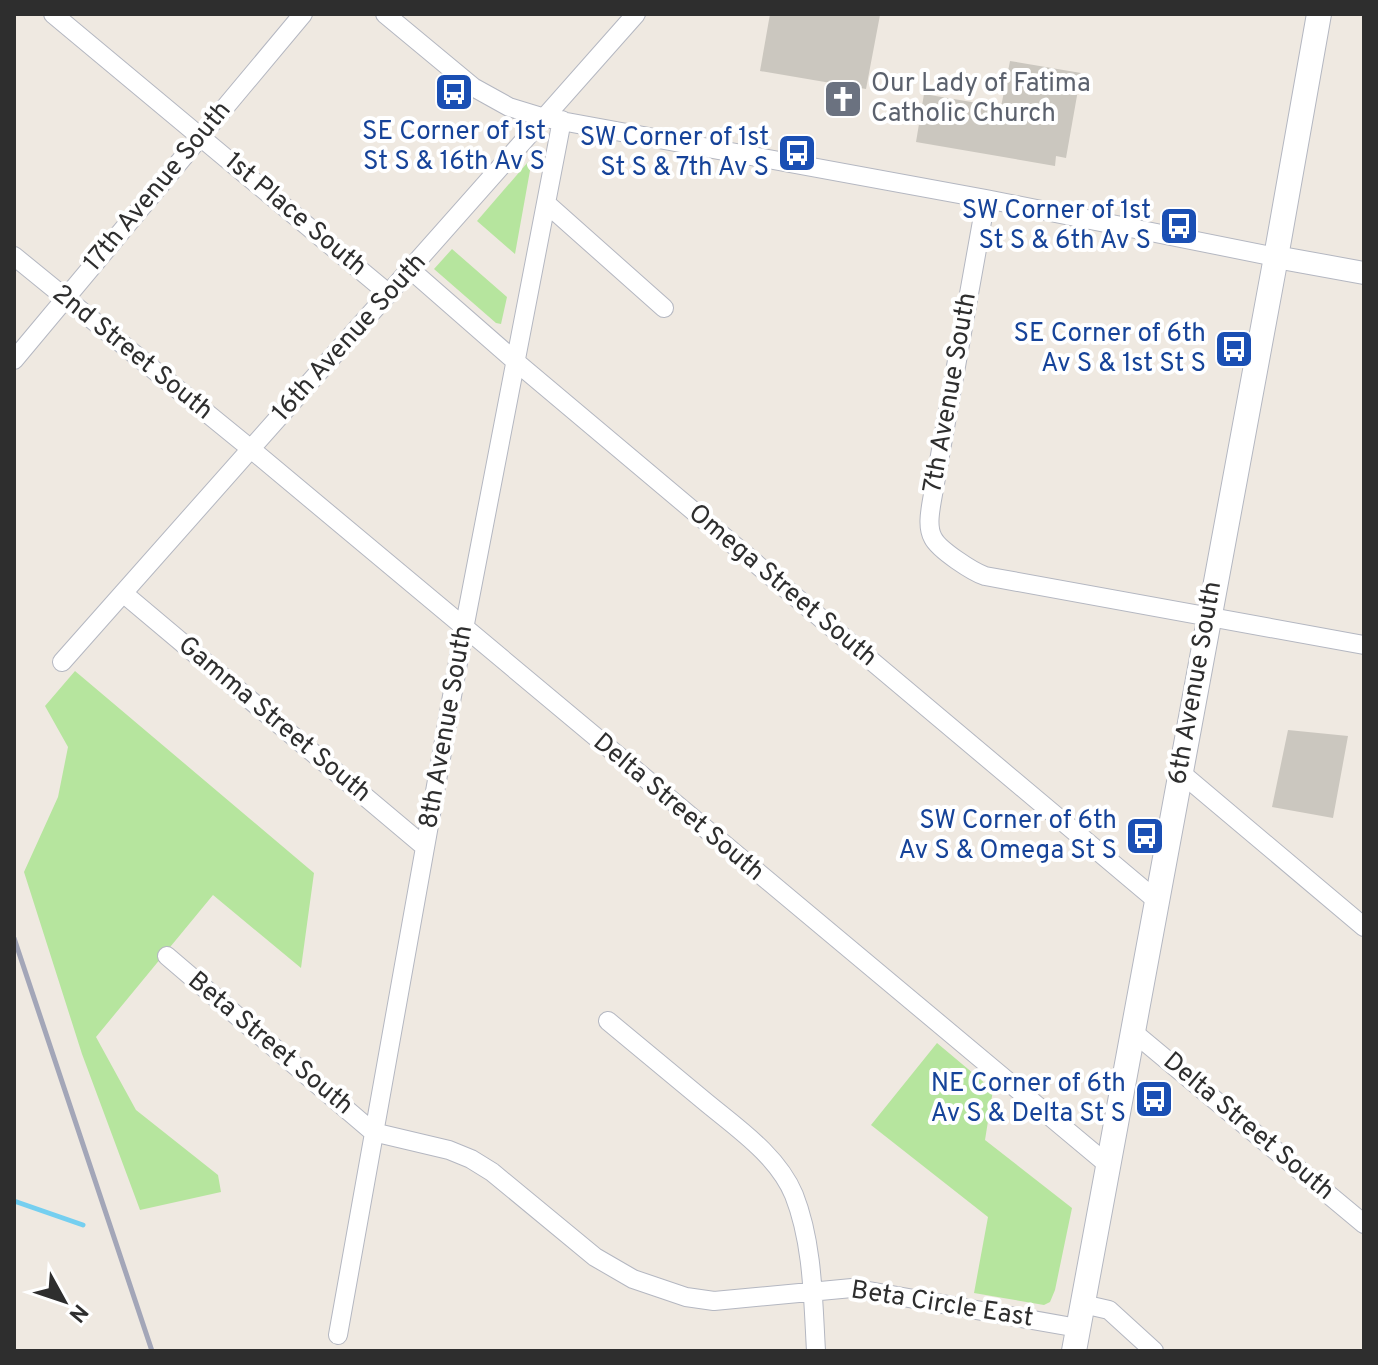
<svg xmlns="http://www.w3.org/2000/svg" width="1378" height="1365" viewBox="0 0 1378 1365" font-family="Overpass,sans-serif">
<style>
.green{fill:#b6e59e}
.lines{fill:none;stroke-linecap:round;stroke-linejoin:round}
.stream{stroke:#75cff0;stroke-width:5}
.building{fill:#cbc7bf}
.minor-casing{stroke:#b4b7c1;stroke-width:20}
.tertiary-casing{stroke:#b4b7c1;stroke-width:24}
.secondary-casing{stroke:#b4b7c1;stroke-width:26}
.minor{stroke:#fff;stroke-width:18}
.tertiary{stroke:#fff;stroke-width:22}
.secondary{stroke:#fff;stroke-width:24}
.rail{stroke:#a3a6b8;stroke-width:5}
.labels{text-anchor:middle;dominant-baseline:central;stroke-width:8;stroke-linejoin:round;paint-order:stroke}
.worship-label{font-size:26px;fill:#5b616d;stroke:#fff;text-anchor:start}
.transit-label{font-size:26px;fill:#164399;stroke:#fff;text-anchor:end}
.street-label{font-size:26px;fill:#2e2e2e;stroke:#fff}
</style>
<rect width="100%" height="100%" fill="#efe9e1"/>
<path class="green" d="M 528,162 L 531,165 L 515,254 L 477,221 Z
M 452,249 L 507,297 L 501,324 L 496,323 L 434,269 Z
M 75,671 L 314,873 L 301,968 L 213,895 L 96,1037 L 136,1110 L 218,1175 L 221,1192 L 140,1210 L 82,1054 L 24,872 L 58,797 L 68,747 L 45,706 Z
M 937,1043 L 993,1090 L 985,1140 L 1072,1208 L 1055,1290 L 1050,1302 L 1044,1305 L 974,1293 L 988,1217 L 871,1125 Z"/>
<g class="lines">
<path class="stream" d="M 14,1201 L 83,1225"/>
</g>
<path class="building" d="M 770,14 L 880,15 L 866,89 L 760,71 Z
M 1010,61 L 1081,73 L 1066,158 L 1056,156 L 1055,166 L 916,142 L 924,94 L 1001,107 Z
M 1288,730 L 1348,736 L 1333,818 L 1272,807 Z"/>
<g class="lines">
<g class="minor-casing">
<path id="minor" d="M 53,14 L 389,294
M 385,14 L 473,87 L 509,107 L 545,118 L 986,199 L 1276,257
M 986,199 L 932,500 C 930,512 927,527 933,538 C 939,550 973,572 985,576 L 1364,645
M 547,204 L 664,308
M 14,256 L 251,449 L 1107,1164
M 411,270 L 515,361 L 1156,900
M 14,360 L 303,14
M 123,593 L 425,847
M 62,662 L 636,14
M 1180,772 L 1364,927
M 167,956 L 373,1132 L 449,1150 L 471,1159 L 492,1172 L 595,1257 L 633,1279 L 686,1297 L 714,1301 L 852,1288 L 1078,1328
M 608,1021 C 639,1047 671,1073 702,1099 C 734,1126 777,1154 794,1195 C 813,1243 813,1300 816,1351
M 1132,1031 L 1364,1224
M 1083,1304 L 1109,1310 L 1154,1351
M 338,1335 L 464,629 L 562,120"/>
</g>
<g class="tertiary-casing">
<path id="tertiary" d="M 1276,257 L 1364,273"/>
</g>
<g class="secondary-casing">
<path id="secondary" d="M 1074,1351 L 1276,257 L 1319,14"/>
</g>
<use href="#minor" class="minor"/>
<use href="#tertiary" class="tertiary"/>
<use href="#secondary" class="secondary"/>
<path class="rail" d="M 14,938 L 152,1351"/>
</g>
<defs>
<g id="bus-square" transform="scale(2)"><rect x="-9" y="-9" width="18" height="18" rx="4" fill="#1a4fb4" stroke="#fff"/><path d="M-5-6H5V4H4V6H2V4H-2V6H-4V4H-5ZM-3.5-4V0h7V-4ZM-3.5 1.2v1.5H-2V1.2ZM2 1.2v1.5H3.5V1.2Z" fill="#fff"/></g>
<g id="church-square" transform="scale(2)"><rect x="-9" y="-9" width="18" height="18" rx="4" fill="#6b7280" stroke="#fff"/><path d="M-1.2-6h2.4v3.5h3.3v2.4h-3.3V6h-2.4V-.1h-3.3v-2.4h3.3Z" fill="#fff"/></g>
</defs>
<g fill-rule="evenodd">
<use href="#bus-square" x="454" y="92"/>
<use href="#church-square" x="843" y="99"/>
<use href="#bus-square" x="797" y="153"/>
<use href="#bus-square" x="1179" y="226"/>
<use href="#bus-square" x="1234" y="349"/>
<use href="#bus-square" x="1145" y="836"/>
<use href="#bus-square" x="1154" y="1099"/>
</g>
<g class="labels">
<g class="worship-label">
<text x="871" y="84">Our Lady of Fatima<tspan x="871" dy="30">Catholic Church</tspan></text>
</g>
<g class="transit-label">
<text x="454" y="132" text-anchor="middle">SE Corner of 1st<tspan x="454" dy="30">St S &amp; 16th Av S</tspan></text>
<text x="769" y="138">SW Corner of 1st<tspan x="769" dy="30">St S &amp; 7th Av S</tspan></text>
<text x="1151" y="211">SW Corner of 1st<tspan x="1151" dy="30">St S &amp; 6th Av S</tspan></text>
<text x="1206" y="334">SE Corner of 6th<tspan x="1206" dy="30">Av S &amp; 1st St S</tspan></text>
<text x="1117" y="821">SW Corner of 6th<tspan x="1117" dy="30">Av S &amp; Omega St S</tspan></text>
<text x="1126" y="1084">NE Corner of 6th<tspan x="1126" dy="30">Av S &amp; Delta St S</tspan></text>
</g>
<g class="street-label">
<text transform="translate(158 187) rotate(-50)">17th Avenue South</text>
<text transform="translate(295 215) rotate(40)">1st Place South</text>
<text transform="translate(350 338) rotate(-48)">16th Avenue South</text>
<text transform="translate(132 353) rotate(39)">2nd Street South</text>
<text transform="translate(951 393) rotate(-80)">7th Avenue South</text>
<text transform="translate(782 586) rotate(40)">Omega Street South</text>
<text transform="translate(1196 683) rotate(-80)">6th Avenue South</text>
<text transform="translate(274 720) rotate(40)">Gamma Street South</text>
<text transform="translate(447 727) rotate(-80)">8th Avenue South</text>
<text transform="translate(678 808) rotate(40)">Delta Street South</text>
<text transform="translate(270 1044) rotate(40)">Beta Street South</text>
<text transform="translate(1248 1127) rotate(40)">Delta Street South</text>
<text transform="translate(942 1305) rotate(9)">Beta Circle East</text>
</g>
</g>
<rect width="1378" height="1365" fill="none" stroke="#2e2e2e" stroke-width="32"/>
<g transform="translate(64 1301) rotate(130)" stroke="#ffffff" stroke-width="6" paint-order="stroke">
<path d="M0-6L14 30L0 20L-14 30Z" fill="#2e2e2e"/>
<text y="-12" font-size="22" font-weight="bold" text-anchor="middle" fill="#2e2e2e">N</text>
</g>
</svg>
